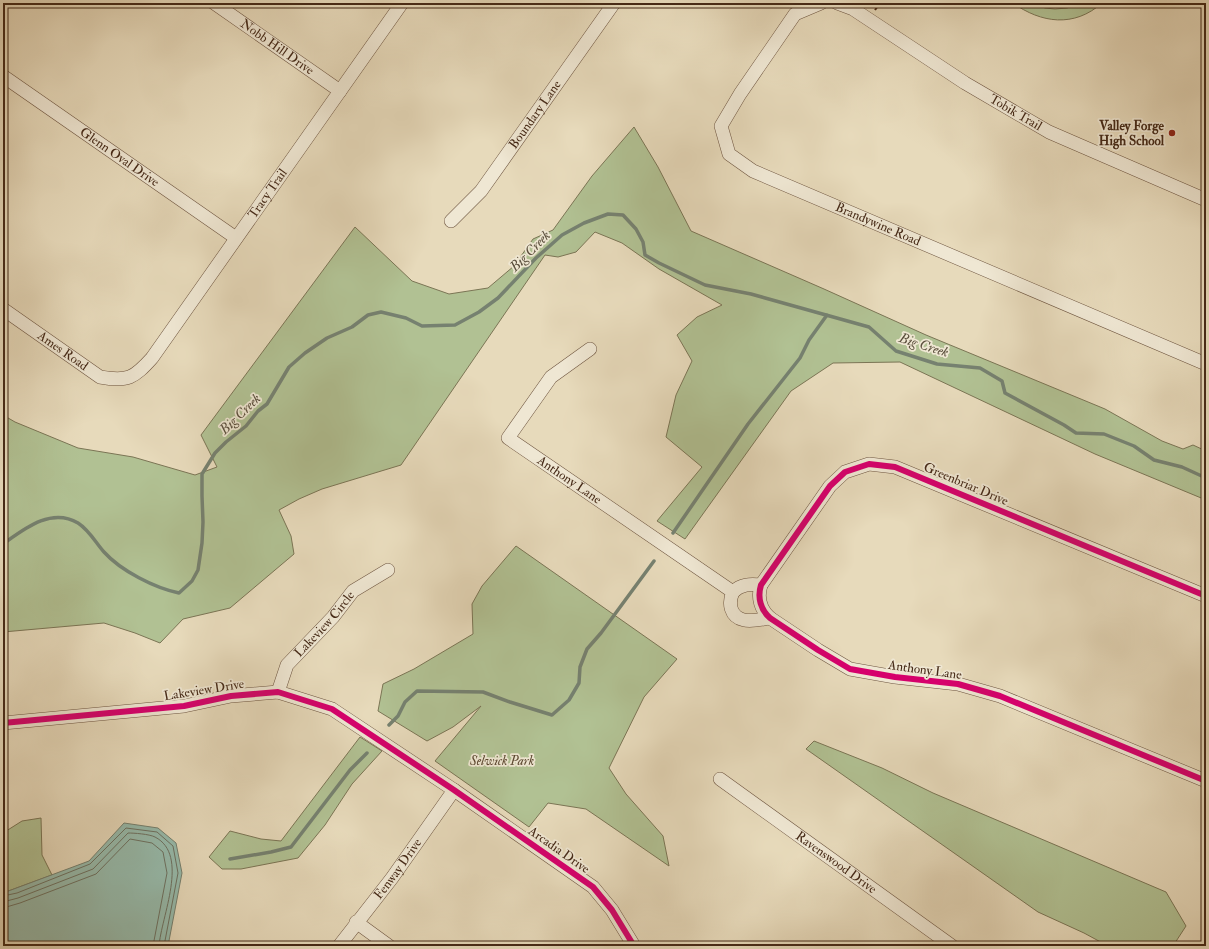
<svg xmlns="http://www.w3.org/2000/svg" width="1209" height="949" viewBox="0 0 1209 949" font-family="'IM FELL Double Pica',serif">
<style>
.green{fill:#b1c193;stroke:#7b7555}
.water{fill:#97bbac;stroke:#768170}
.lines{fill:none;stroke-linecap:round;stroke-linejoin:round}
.shore{stroke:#6e7262;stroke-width:1}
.stream{stroke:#768170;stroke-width:3.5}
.street-casing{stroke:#6e5540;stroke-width:14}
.path{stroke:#452917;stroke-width:2;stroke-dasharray:3 2;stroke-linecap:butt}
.street{stroke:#efe7d3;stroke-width:13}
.cycleway-casing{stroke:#efe7d3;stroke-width:8}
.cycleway{stroke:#d6006c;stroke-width:6}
.poi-dot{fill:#8f2418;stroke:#efe7d3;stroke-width:1.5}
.labels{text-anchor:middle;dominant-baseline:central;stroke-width:3.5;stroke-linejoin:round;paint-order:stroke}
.street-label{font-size:13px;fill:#452917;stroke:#efe7d3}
.poi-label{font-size:13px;font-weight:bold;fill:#452917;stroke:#efe7d3;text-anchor:end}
.park-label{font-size:13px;font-style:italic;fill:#5b4730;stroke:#efe7d3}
.water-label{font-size:14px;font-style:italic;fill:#5a4e3c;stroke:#efe7d3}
</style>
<rect width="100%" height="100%" fill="#e7dabb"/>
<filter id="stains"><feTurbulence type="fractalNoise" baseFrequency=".005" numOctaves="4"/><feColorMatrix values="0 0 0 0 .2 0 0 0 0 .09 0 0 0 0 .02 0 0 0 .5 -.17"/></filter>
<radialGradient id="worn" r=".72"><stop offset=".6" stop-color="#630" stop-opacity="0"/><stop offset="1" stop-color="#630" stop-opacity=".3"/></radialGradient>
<path class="green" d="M 1013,3 L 1034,3 L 1045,8 L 1055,9 L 1067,8 L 1082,3 L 1102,3 C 1074,28 1041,23 1013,3 Z
M 634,127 L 658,167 L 691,231 L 824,289 L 926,335 L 1105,409 L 1162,441 L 1183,449 L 1193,445 L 1206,451 L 1206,500 L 1095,454 L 900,362 L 833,363 L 791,391 L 685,539 L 657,521 L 702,467 L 666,437 L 676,395 L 692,361 L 677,335 L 697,317 L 722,305 L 659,269 L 622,243 L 595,232 L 576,252 L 558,257 L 545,255 L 401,465 L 322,489 L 299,499 L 279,510 L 291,536 L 294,554 L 230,608 L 183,619 L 160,643 L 135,633 L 104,623 L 3,632 L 3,415 L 15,422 L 78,448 L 133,457 L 195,475 L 217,467 L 201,435 L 355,227 L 412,281 L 449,294 L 488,288 L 514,266 L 533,239 L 553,230 L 592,176 Z
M 516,546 L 677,659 L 644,697 L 609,768 L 626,794 L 663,836 L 669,866 L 586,809 L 548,803 L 529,827 L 435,761 L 481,706 L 453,727 L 427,741 L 378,711 L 383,684 L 414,669 L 473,634 L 472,604 L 482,586 Z
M 360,737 L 382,751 L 352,784 L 325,825 L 298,858 L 241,869 L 222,869 L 209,857 L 230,831 L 261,839 L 281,841 Z
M 814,741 L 882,768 L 933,793 L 1166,892 L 1186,926 L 1173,946 L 1108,946 L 1084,933 L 1038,912 L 806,749 Z
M 41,818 L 42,855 L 52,875 L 3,893 L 3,833 L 22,821 Z"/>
<path class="water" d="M 124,823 L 158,828 L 176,843 L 182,873 L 168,946 L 3,946 L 3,893 L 89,861 Z"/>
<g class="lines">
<path class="shore" d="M 3,896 L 17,893 L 90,864 L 126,828 L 157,832 L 173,846 L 178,873 L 164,946
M 3,902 L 18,898 L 93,869 L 128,833 C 134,833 149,834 155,837 C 190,855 161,917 159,946
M 3,908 L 20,903 L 96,874 L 130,839 L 152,843 L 163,852 L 167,873 L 153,946"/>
<path class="stream" d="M 673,533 L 748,424 L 800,358 L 809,340 L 827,315
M 3,544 C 24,529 51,507 78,523 C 89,530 96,543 104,552 C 121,571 155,588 179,593 L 192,581 L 198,570 L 202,543 L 203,522 L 202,496 L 202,474 L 215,453 L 226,442 L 246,426 L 258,411 L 267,404 L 289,367 L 305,353 L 327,338 L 352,327 L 368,315 L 381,312 L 406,318 L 422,326 L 455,325 L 479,312 L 498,298 L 536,258 L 562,235 L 584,223 L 608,214 L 623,215 L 636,229 L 643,242 L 645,255 L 659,263 L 705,285 L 751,294 L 869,327 L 896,351 L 937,364 L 980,368 L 1002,381 L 1005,393 L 1064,425 L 1076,433 L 1104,434 L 1134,446 L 1154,460 L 1182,467 L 1206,478
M 389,725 L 398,716 L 405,702 L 417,691 L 483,692 L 510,702 L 552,715 L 569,700 L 579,683 L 580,667 L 587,649 L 601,633 L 654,561
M 230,859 L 271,852 L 291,847 L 350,770 L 367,753"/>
<g class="street-casing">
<g id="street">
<path id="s1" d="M 214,3 L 340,91"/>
<path id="s2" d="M 821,3 L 795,14 L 740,94 L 721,126 L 729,154 L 753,171 L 1206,364"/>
<path id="s3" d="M 837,3 L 853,9 L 965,83 L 1049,132 L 1206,200"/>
<path id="s4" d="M 3,76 L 236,238"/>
<path id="s5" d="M 451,221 L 481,191 L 614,3"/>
<path id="s6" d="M 3,309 L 100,377 C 128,382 134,378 152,358 L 402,3"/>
<path id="s7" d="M 590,349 L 551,377 L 508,438 L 733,592 C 728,603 730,617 744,620 C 752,622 762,619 770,618"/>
<path d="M 733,592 C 741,584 750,584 761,585"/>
<path d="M 1206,596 L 895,467 L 869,464 L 845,472 L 830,486 L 761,585 C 757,598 761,610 770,618 L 818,650 L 850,669 L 895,677 L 958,684 L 1000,696 L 1206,781"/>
<path id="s8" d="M 278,692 L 287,665 L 333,617 L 353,591 L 388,570"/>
<path d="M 3,723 L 184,706 L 231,696 L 278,692 L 332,709 L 454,790 L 593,887 L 612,910 L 634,946"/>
<path id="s9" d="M 720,779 L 952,946"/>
<path d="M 356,922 L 389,946"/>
<path id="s10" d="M 339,946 L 392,878 L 454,790"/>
</g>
</g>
<path class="path" d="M 875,10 L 880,3"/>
<use href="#street" class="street"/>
<g class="cycleway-casing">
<path id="cycleway" d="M 1206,596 L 895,467 L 869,464 L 845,472 L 830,486 L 761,585 C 757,598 761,610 770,618 L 818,650 L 850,669 L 895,677 L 958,684 L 1000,696 L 1206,781
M 3,723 L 184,706 L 231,696 L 278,692 L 332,709 L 454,790 L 593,887 L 612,910 L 634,946"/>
</g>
<use href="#cycleway" class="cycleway"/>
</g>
<circle class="poi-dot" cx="1172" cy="133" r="4"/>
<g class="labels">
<g class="street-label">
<text stroke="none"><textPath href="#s1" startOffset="77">Nobb Hill Drive</textPath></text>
<text stroke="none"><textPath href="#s3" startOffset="210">Tobik Trail</textPath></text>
<text stroke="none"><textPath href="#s5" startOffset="136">Boundary Lane</textPath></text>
<text stroke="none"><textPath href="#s4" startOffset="142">Glenn Oval Drive</textPath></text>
<text stroke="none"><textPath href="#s6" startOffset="379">Tracy Trail</textPath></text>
<text stroke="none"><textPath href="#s2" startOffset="357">Brandywine Road</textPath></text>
<text stroke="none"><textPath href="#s6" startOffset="73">Ames Road</textPath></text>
<text stroke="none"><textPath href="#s7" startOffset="197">Anthony Lane</textPath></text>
<text transform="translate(966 484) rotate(23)">Greenbriar Drive</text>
<text stroke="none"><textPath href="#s8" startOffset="84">Lakeview Circle</textPath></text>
<text transform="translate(925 670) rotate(8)">Anthony Lane</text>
<text transform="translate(204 690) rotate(-9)">Lakeview Drive</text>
<text transform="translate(559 850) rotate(35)">Arcadia Drive</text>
<text stroke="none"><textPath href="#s9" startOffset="143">Ravenswood Drive</textPath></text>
<text stroke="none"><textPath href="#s10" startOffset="97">Fenway Drive</textPath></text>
</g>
<g class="poi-label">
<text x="1164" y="126">Valley Forge<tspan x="1164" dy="15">High School</tspan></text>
</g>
<g class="park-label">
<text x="502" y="761">Selwick Park</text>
</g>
<g class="water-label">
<text transform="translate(530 251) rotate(-45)">Big Creek</text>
<text transform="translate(924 345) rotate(18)">Big Creek</text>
<text transform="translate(240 414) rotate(-44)">Big Creek</text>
</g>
</g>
<rect width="1209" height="949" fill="none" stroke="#e7dabb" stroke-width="16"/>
<rect x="4" y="4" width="1201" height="941" fill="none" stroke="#452917" stroke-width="2"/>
<rect x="8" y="8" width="1193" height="933" fill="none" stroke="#452917"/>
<rect width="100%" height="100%" filter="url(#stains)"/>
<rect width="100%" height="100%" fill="url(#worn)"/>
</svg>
